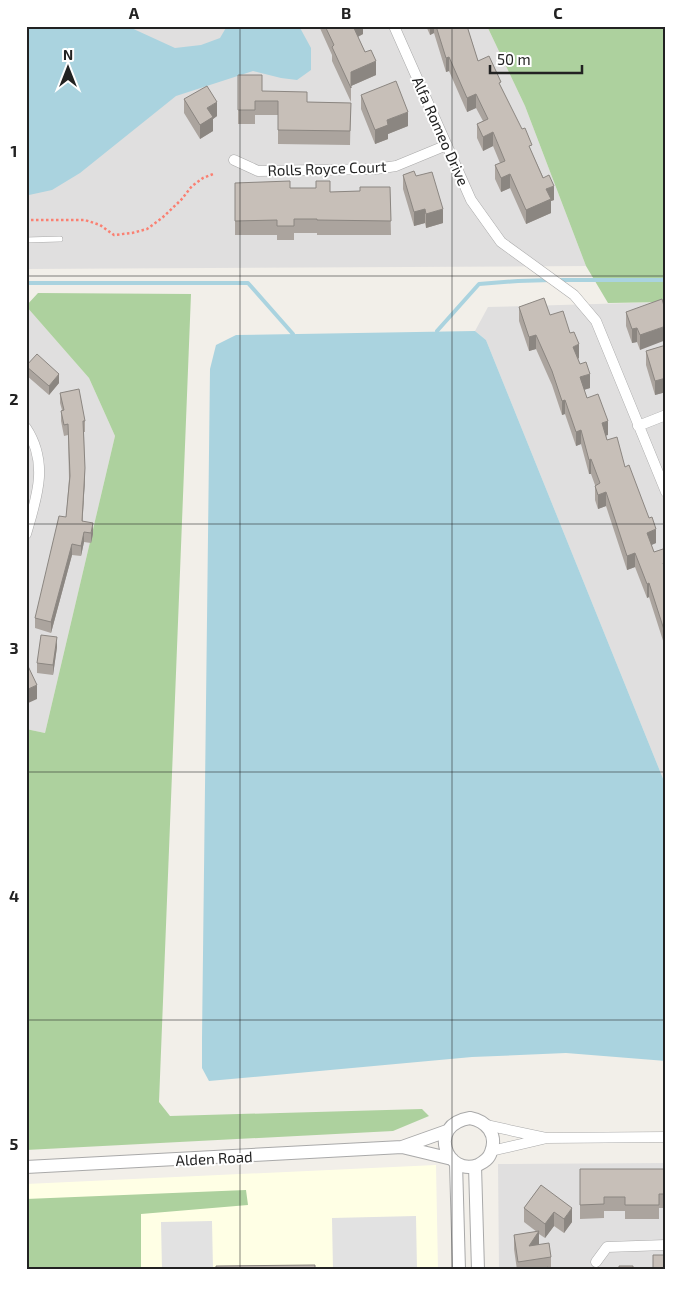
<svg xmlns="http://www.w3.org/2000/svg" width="692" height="1296" viewBox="0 0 692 1296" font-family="'Exo 2',sans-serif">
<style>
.residential{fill:#e0dfdf}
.education{fill:#ffffe5}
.forest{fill:#add19e}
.parking{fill:#e2e2e2}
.water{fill:#aad3df}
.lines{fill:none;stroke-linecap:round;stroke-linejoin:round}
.stream{stroke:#aad3df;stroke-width:4}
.service-casing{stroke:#a9a9a9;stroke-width:6}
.minor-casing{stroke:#a9a9a9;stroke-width:11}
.tertiary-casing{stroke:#a9a9a9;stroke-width:14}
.path{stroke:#fa8072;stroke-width:2.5;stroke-dasharray:2.5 2.5;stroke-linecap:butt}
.service{stroke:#fff;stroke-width:5}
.minor{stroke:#fff;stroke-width:10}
.tertiary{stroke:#fff;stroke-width:12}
.wall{fill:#aba49e}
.shaded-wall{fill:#8b8681}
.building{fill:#c7bfb8;stroke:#8b8681}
.grid{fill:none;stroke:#222;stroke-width:1;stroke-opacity:0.55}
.labels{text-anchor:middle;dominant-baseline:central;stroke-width:4;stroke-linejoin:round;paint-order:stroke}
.street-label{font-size:15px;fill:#222;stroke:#fff}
.neatline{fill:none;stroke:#222;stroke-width:2}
.grid-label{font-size:16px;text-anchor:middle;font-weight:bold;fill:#222}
</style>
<rect width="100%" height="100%" fill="#f2efe9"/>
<path class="residential" d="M 26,26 L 487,26 L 525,106 L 586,266 L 26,269 Z
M 666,302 L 666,786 L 486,340 L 475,331 L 488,307 Z
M 26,306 L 89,378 L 115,436 L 45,733 L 26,729 Z
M 666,1163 L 666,1270 L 499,1270 L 498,1164 Z"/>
<path class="education" d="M 436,1165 L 438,1270 L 26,1270 L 26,1184 Z"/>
<path class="forest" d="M 487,26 L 666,26 L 666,302 L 608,303 L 586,266 L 525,106 Z
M 38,293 L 191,294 L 159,1102 L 170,1116 L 422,1109 L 429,1116 L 393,1131 L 26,1150 L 26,729 L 45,733 L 115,436 L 89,378 L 26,306 Z
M 246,1190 L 248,1205 L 141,1214 L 141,1270 L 26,1270 L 26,1199 Z"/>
<path class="parking" d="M 416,1216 L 417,1270 L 333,1270 L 332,1218 Z
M 212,1221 L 213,1270 L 162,1270 L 161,1222 Z"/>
<path class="water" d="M 26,26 L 127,26 L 175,48 L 201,45 L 220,38 L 227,26 L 299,26 L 311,48 L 311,70 L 297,80 L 281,78 L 253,71 L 176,96 L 80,173 L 52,190 L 29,195 L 26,194 Z
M 475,331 L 486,340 L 666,786 L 666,1061 L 566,1053 L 472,1057 L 209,1081 L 202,1068 L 202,1038 L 210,369 L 216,345 L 236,335 Z"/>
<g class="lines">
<path class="stream" d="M 558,280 L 666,280
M 26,283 L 248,283 L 293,334
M 437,331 L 479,284 L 518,281 L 551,280"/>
<g class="service-casing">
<path id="service" d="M 26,240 L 60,239"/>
</g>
<g class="minor-casing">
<path id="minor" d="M 394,26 L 471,200 L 501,242 L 574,295 L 596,321 L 666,492
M 234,160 L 258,171 L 376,169 L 396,166 L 447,145
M 638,426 L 666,415
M 26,428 C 49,463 37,497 26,534
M 486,1125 L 546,1138 L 666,1137
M 491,1151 L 543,1139
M 596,1262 L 607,1247 L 666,1245"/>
</g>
<g class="tertiary-casing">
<path id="tertiary" d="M 470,1118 C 486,1121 498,1134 491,1152 C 489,1159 484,1162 478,1165 C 447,1177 426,1125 470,1118 Z
M 402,1147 L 452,1159
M 456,1163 L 459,1270
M 475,1166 L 478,1270
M 26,1167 L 402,1147 L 447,1131"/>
</g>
<path class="path" d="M 26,220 L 85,220 L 100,225 L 114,235 L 132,233 L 147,229 L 162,218 L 181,200 L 192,186 L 203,178 L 213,174"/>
<use href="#service" class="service"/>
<use href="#minor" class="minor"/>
<use href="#tertiary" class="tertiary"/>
</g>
<path class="wall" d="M 319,26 L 363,26 L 363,34 L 358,37 L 376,75 L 351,86 L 351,102 L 332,61 L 332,55 Z
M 426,26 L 467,26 L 478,61 L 501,87 L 554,200 L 551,201 L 551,213 L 526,224 L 510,188 L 501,192 L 495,179 L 495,165 L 500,163 L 493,146 L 483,151 L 477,138 L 477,124 L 483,121 L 476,108 L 467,112 L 449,71 L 446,72 L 434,33 L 430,35 Z
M 238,75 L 262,91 L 307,102 L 351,103 L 350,145 L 278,144 L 278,115 L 255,115 L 255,124 L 238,124 Z
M 361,95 L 408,126 L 388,134 L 388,139 L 375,144 L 361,109 Z
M 184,99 L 217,116 L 213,119 L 213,131 L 200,139 L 184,113 Z
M 403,175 L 416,176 L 443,223 L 426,228 L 425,223 L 414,226 L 403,189 Z
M 235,183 L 330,192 L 360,191 L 390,187 L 391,235 L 317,235 L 317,233 L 294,233 L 294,240 L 277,240 L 277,235 L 235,235 Z
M 664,306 L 640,350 L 637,342 L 632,343 L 626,326 L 626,312 Z
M 519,307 L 550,315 L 579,358 L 578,359 L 590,388 L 584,390 L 587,398 L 608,435 L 606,435 L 607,440 L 625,467 L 656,543 L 651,545 L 654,552 L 666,548 L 666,650 L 649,597 L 647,598 L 635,567 L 627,570 L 606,506 L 598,509 L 595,500 L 595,485 L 591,474 L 589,474 L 581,444 L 576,446 L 565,414 L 562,415 L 552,385 L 536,349 L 529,351 L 519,321 Z
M 666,345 L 666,392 L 655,395 L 646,365 L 646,351 Z
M 26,366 L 59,383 L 49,395 L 26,375 Z
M 60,393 L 85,421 L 85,432 L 84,432 L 85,478 L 82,521 L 93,534 L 91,543 L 84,542 L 81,556 L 72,555 L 51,633 L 35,628 L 35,618 L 66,517 L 69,479 L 68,435 L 64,436 L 61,421 L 61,411 L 62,410 L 60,403 Z
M 57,647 L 53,675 L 37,673 L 37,663 Z
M 580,1169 L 666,1169 L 666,1208 L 659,1208 L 659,1219 L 625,1219 L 625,1211 L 604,1211 L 604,1218 L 580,1219 Z
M 541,1185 L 572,1222 L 564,1233 L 554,1226 L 545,1238 L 539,1234 L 539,1244 L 551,1257 L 551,1269 L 553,1270 L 517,1270 L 514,1249 L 514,1235 L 537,1232 L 524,1222 L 524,1208 Z"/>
<path class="shaded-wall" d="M 353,26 L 363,26 L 363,34 L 353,39 Z
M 430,26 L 434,26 L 434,33 L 430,35 Z
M 449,57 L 449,71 L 446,72 L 446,58 Z
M 376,61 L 376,75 L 351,86 L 351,102 L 351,72 Z
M 476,94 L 476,108 L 467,112 L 467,98 Z
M 217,102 L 217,116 L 213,119 L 213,131 L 200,139 L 200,125 L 207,108 Z
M 408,112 L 408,126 L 388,134 L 388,139 L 375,144 L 375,130 L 387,120 Z
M 493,132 L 493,146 L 483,151 L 483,137 Z
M 510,174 L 510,188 L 501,192 L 501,178 Z
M 554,186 L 554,200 L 551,201 L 551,213 L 526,224 L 526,210 L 546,189 Z
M 425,209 L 425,223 L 414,226 L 414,212 Z
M 443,209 L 443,223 L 426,228 L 426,214 Z
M 666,326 L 666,340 L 640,350 L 640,335 Z
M 637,328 L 637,342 L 632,343 L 632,329 Z
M 536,335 L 536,349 L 529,351 L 529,337 Z
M 579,344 L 579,358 L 573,361 L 573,347 Z
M 59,374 L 59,383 L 49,395 L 49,386 Z
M 590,374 L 590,388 L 580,391 L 580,377 Z
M 666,378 L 666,392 L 655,395 L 655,381 Z
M 565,400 L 565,414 L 562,415 L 562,401 Z
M 608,421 L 608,435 L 602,437 L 602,423 Z
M 581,430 L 581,444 L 576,446 L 576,432 Z
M 591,459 L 591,474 L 589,474 L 589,460 Z
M 85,468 L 85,478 L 82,531 L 82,521 Z
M 606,492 L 606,506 L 598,509 L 598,495 Z
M 93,523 L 93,534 L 91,543 L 91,533 Z
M 656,529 L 656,543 L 647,547 L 647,533 Z
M 84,532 L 84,542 L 81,556 L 81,546 Z
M 72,544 L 72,555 L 51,633 L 51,622 Z
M 635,553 L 635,567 L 627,570 L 627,556 Z
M 666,562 L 666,576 L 663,563 Z
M 649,583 L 649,597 L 647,598 L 647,584 Z
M 57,637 L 57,647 L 53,675 L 53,665 Z
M 37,685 L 37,699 L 26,704 L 26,690 Z
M 572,1208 L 572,1222 L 564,1233 L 564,1219 Z
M 554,1212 L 554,1226 L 545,1238 L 545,1224 Z
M 539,1231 L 539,1246 L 529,1246 Z"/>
<path class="building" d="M 325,26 L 353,26 L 365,52 L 371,50 L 376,61 L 351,72 L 351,88 L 332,47 L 334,45 Z
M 436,26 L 467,26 L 478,61 L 489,56 L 501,82 L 499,83 L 522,129 L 525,128 L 532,145 L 529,146 L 543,178 L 549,175 L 554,186 L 546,189 L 551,199 L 526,210 L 510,174 L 501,178 L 495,165 L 505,161 L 493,132 L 483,137 L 477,124 L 488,119 L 476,94 L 467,98 L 449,57 L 446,58 Z
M 238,75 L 262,75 L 262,91 L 307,92 L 307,102 L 351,103 L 350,131 L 278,130 L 278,101 L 255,101 L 255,110 L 238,110 Z
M 396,81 L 408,112 L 387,120 L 388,125 L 375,130 L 361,95 Z
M 207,86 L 217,102 L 207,108 L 213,117 L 200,125 L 184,99 Z
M 414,171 L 416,176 L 432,172 L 443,209 L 426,214 L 425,209 L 414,212 L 403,175 Z
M 290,181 L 290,188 L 316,188 L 316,181 L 330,181 L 330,192 L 360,191 L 360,187 L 390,187 L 391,221 L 317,220 L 317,219 L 294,219 L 294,226 L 277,226 L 277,220 L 235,221 L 235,183 Z
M 544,298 L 550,315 L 563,311 L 570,333 L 574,332 L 579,344 L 573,347 L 580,364 L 586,362 L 590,374 L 580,377 L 587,398 L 598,394 L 608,421 L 602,423 L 607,440 L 617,437 L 625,467 L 629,465 L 649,518 L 652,517 L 656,529 L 647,533 L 654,552 L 666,548 L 666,562 L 663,563 L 666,572 L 666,636 L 649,583 L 647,584 L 635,553 L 627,556 L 606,492 L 598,495 L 595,486 L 600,483 L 591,459 L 589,460 L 581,430 L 576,432 L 565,400 L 562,401 L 552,371 L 536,335 L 529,337 L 519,307 Z
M 662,299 L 664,306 L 666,305 L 666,326 L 640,335 L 637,328 L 632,329 L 626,312 Z
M 666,345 L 666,378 L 655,381 L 646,351 Z
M 37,354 L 59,374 L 49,386 L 26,366 Z
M 79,389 L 85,421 L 83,421 L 85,468 L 82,521 L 93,523 L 91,533 L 84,532 L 81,546 L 72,544 L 51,622 L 35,618 L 59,516 L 66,517 L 70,476 L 68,424 L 64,425 L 61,411 L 64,410 L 60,393 Z
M 41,635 L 57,637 L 53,665 L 37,663 Z
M 26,664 L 27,664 L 37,685 L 26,690 Z
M 580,1169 L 666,1169 L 666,1194 L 659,1194 L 659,1205 L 625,1205 L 625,1197 L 604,1197 L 604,1204 L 580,1205 Z
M 541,1185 L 572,1208 L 564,1219 L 554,1212 L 545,1224 L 524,1208 Z
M 539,1231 L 529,1246 L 549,1243 L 551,1257 L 518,1262 L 514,1235 Z
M 653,1255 L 666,1255 L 666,1270 L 653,1270 Z
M 315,1265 L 315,1270 L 216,1270 L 216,1266 Z
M 619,1266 L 633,1266 L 633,1270 L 619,1270 Z
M 547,1267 L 553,1270 L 546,1270 Z"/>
<path class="grid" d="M 240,26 L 240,1270M 452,26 L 452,1270M 26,276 L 666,276M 26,524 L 666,524M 26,772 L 666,772M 26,1020 L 666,1020"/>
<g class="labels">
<g class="street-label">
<text transform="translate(441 131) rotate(66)">Alfa Romeo Drive</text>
<text transform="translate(327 168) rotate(-2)">Rolls Royce Court</text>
<text transform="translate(214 1158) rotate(-3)">Alden Road</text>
</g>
</g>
<rect width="692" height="1296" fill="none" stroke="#ffffff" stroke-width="55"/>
<g transform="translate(68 68)" stroke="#ffffff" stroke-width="4" paint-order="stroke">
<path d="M0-4L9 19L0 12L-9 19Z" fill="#222222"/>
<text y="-8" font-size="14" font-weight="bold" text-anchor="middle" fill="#222222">N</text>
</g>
<path d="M490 65v8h92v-8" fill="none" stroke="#222222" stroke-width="2.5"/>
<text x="497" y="65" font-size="15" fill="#222222" stroke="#ffffff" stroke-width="4" paint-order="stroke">50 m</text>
<rect x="28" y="28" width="636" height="1240" class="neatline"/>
<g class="grid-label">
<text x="134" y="19">A</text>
<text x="346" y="19">B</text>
<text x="558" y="19">C</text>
<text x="14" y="157">1</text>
<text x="14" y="405">2</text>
<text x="14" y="654">3</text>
<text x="14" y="902">4</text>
<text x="14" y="1150">5</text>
</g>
</svg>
